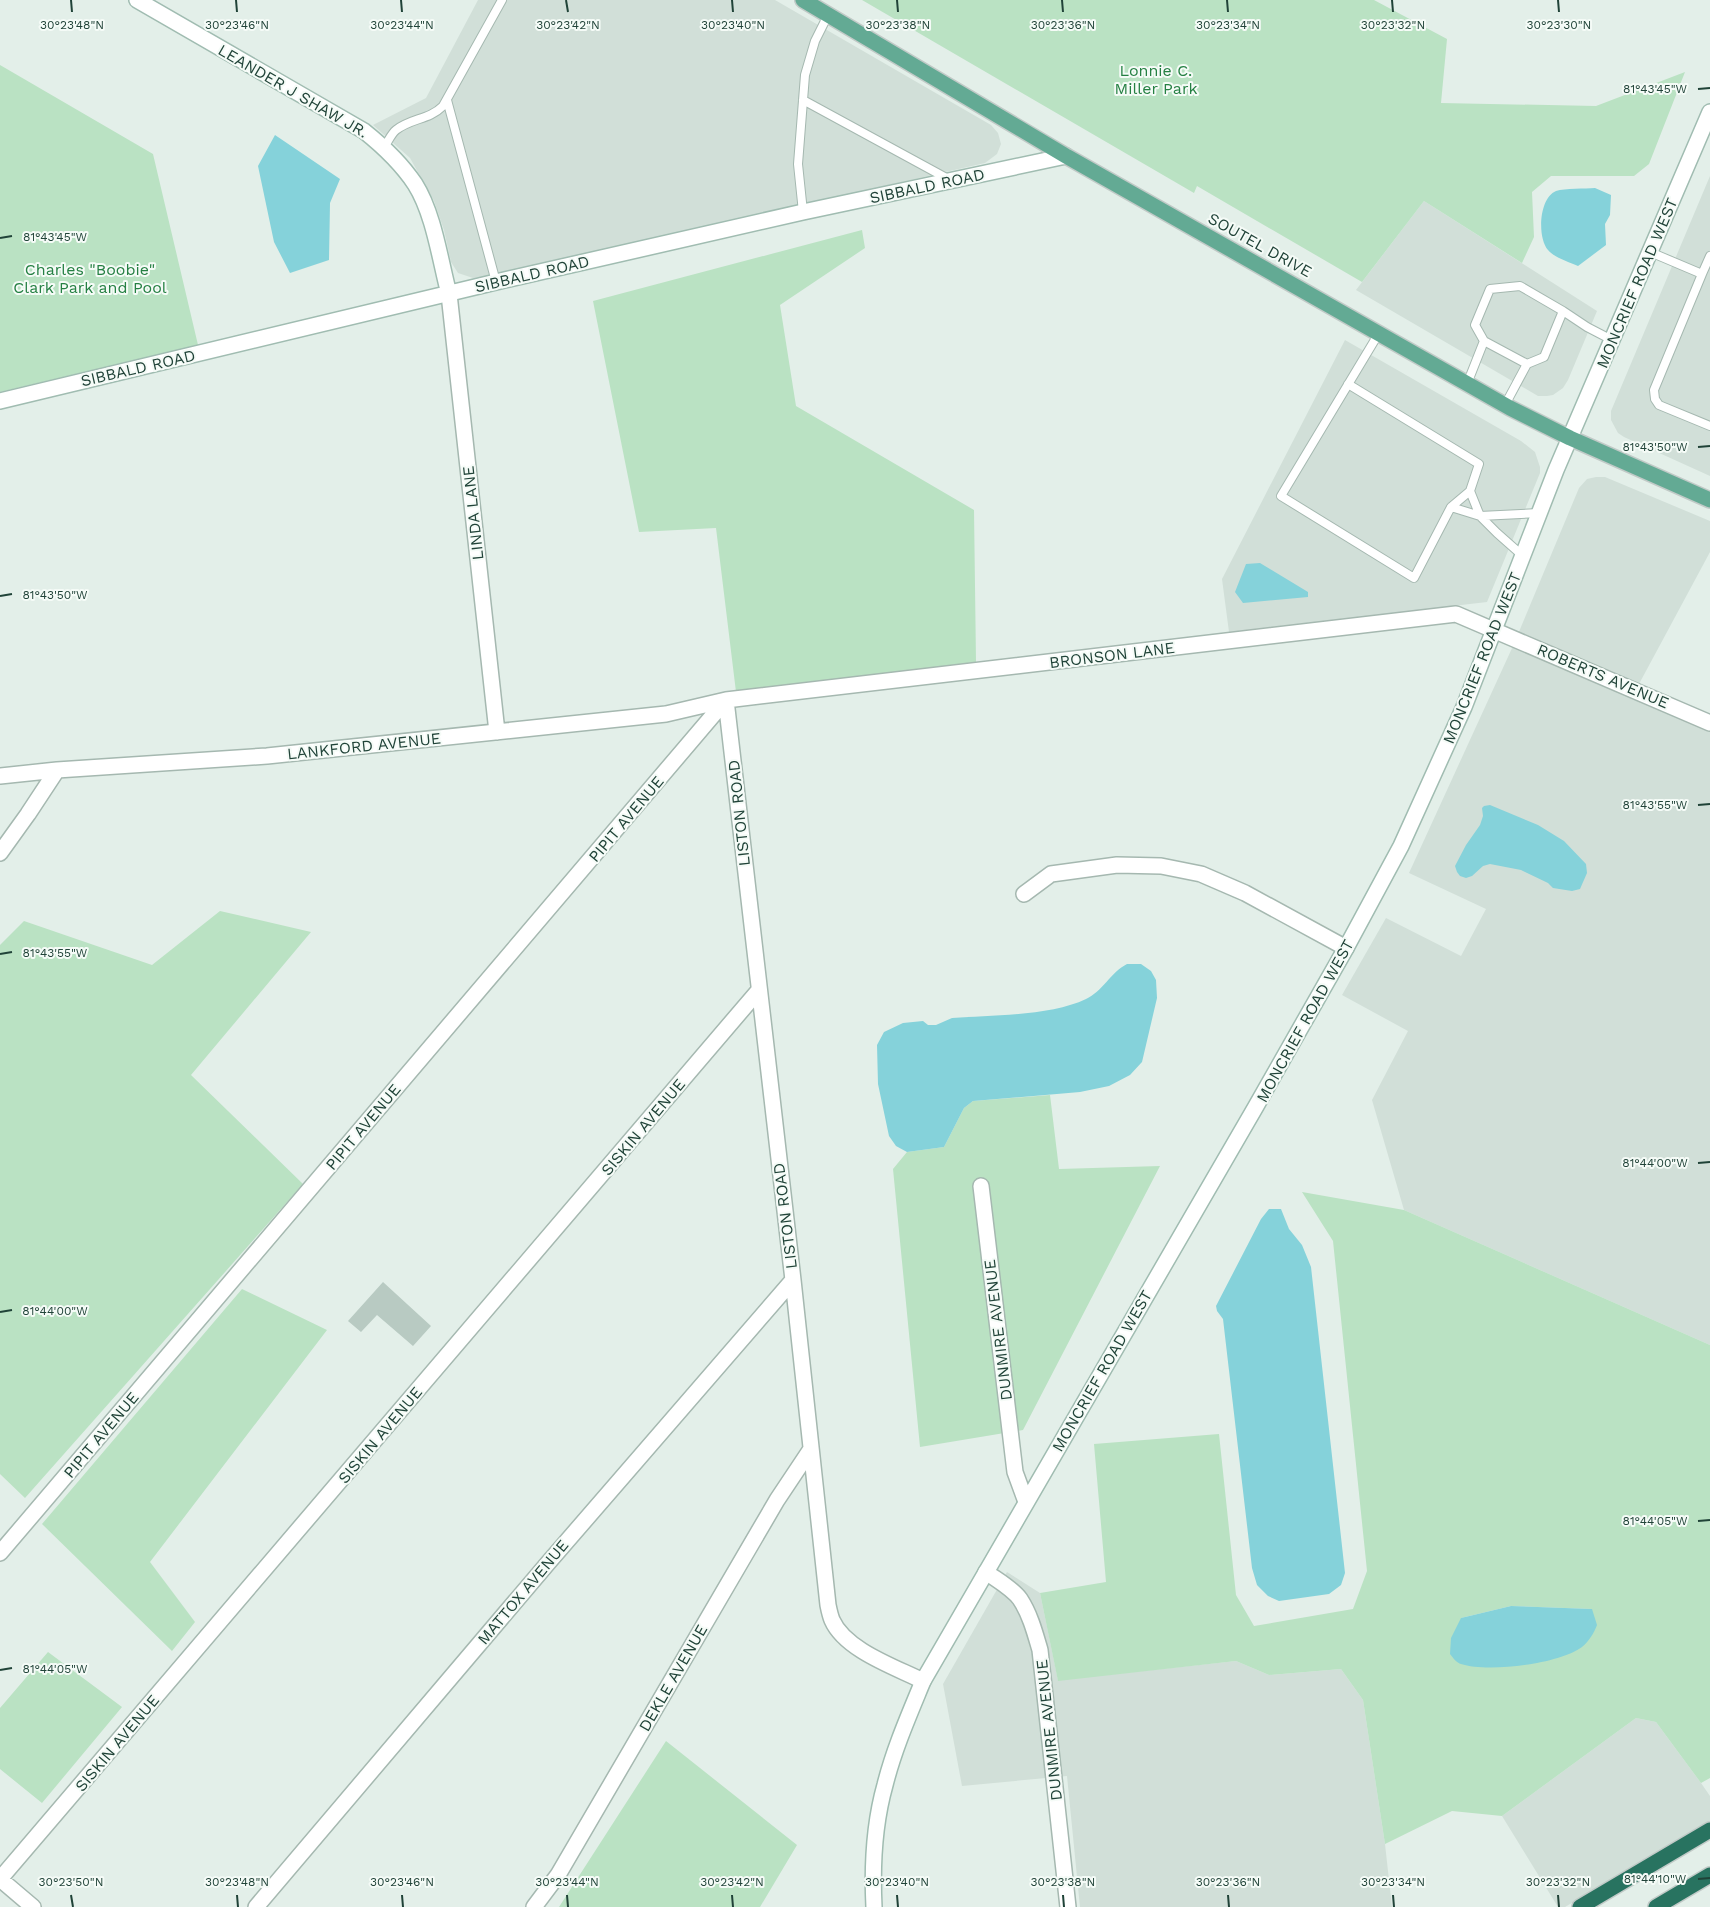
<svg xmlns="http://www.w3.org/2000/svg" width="1710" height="1907" viewBox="0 0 1710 1907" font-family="'Work Sans',sans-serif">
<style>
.built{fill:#d1dfd8}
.green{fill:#bae2c3;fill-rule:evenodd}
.water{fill:#85d2da}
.building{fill:#b8cac2}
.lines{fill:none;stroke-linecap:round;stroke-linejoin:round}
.lane-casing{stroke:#a5b8b0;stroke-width:10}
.street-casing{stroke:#a5b8b0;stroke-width:18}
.secondary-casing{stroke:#a0bcb1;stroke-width:18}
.primary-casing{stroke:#c1cac7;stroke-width:18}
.highway-casing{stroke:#c1cac7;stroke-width:18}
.lane{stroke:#fff;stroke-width:8}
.street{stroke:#fff;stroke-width:15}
.secondary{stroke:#fff;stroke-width:15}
.primary{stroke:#63aa94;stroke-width:15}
.highway{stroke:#287360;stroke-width:15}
.ticks{fill:none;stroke:#204338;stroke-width:2}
.labels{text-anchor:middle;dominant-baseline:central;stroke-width:4;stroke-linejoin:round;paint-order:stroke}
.park-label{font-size:16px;fill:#258043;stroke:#f5fbf7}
.street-label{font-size:16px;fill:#204338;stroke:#f5fbf7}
.ticks-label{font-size:12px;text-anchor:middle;fill:#204338;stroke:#f5fbf7;stroke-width:4;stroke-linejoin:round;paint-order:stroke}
</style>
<rect width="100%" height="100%" fill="#e3efe9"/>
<path class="built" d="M 478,0 L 775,0 L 991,125 L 998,133 L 1001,144 L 997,154 L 985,163 L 485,277 L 473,278 L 458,273 L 451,262 L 444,230 L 434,201 L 410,158 L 373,125 L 426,98 Z
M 1710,176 L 1710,476 L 1624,437 L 1618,433 L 1611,420 L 1611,411 Z
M 1424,201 L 1597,311 L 1568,380 L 1563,388 L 1553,395 L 1547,396 L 1538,396 L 1356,290 Z
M 1345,340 L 1521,441 L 1535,452 L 1540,467 L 1540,473 L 1487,602 L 1229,632 L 1222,579 Z
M 1596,477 L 1605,477 L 1710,521 L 1710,552 L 1632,697 L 1710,731 L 1710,1345 L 1404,1210 L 1372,1100 L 1408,1031 L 1342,995 L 1386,918 L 1461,956 L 1486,909 L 1409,873 L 1513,646 L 1579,488 L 1587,479 Z
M 1007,1572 L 1040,1593 L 1058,1680 L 1236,1661 L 1269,1675 L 1341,1669 L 1363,1700 L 1385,1844 L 1392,1907 L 1080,1907 L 1067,1776 L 962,1786 L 943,1684 Z
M 1636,1718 L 1656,1722 L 1701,1783 L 1710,1796 L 1710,1821 L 1565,1907 L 1558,1907 L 1502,1816 Z"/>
<path class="green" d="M 862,0 L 1374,0 L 1447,39 L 1441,103 L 1596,106 L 1685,72 L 1649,164 L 1634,176 L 1551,176 L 1532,192 L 1534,237 L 1522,263 L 1424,201 L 1362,282 L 1197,186 L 1194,193 Z
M 0,65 L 153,154 L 198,345 L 0,392 Z
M 862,230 L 865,248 L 780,305 L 796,406 L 974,510 L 976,662 L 736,692 L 716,528 L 639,532 L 593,301 Z
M 220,911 L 311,932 L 191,1075 L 303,1184 L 25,1498 L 0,1474 L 0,945 L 24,921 L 152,965 Z
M 1050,1095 L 1059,1169 L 1160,1166 L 1023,1430 L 920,1447 L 893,1169 L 907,1152 L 944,1147 L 964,1108 L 973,1101 Z
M 1302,1192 L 1404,1210 L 1710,1345 L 1710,1778 L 1701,1783 L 1656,1722 L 1636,1718 L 1502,1816 L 1452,1811 L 1385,1844 L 1363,1700 L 1341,1669 L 1269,1675 L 1236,1661 L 1058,1681 L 1040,1593 L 1106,1582 L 1094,1444 L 1219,1434 L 1236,1595 L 1254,1626 L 1353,1609 L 1367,1571 L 1333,1241 ZM 1511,1606 L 1592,1609 L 1461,1618 Z
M 242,1289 L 327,1330 L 150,1562 L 195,1622 L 172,1651 L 42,1524 Z
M 48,1652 L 122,1707 L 42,1803 L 0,1769 L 0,1708 Z
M 666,1741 L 797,1845 L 760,1907 L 559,1907 Z"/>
<path class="water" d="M 275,135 L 340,179 L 330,203 L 329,260 L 290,273 L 274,242 L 258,166 Z
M 1595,188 L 1611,195 L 1610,215 L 1605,224 L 1606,245 L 1578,266 C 1569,262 1555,258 1548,250 C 1537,237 1539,198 1556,191 C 1565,188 1585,189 1595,188 Z
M 1260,563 L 1308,592 L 1308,597 L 1243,603 L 1235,592 L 1246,564 Z
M 1490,805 L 1538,825 L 1564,841 L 1586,864 L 1587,873 L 1580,889 L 1572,891 L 1553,888 L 1548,883 L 1521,870 L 1490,864 L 1483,866 L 1472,876 L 1466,878 L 1460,876 L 1457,872 L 1455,866 L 1466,845 L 1480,825 L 1483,816 L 1482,808 L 1484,806 Z
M 1127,964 L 1141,964 L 1151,971 L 1156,980 L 1157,998 L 1142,1062 L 1130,1075 L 1109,1086 L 1080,1092 L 973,1101 L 964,1108 L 944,1147 L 907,1152 L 896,1146 L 889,1136 L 878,1084 L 877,1045 L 884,1032 L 903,1023 L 923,1021 L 928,1025 L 936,1025 L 952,1018 C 991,1015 1051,1016 1086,999 C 1102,992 1111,972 1127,964 Z
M 1269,1209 L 1281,1209 L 1289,1229 L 1302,1245 L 1311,1267 L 1345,1573 L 1341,1585 L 1329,1594 L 1279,1601 L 1268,1596 L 1257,1585 L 1252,1568 L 1223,1319 L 1217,1311 L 1216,1306 L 1261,1219 Z
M 1511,1606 L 1592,1609 L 1597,1625 C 1594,1633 1589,1641 1582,1647 C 1559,1664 1488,1673 1461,1664 C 1457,1663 1453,1658 1450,1654 L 1451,1638 L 1461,1618 Z"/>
<path class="building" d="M 383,1282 L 431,1326 L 413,1346 L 377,1315 L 361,1332 L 348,1321 Z"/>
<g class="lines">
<g class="lane-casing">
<path id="lane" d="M 447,100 L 496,282
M 803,100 L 950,180
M 384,147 C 388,142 391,134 396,130 C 411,118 429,120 443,106 L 502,0
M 803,212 L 798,164 L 805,75 L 815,41 L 828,15
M 1650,252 L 1702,274 L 1654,390 L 1655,399 L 1659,405 L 1710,426
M 1702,274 L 1710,256
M 1379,333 L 1281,496 L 1414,578 L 1451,507 L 1480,516 L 1539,513
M 1484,341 L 1475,325 L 1490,289 L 1520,286 L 1563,311
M 1527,364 L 1544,357 L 1563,311 L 1587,327 L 1612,340
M 1348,384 L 1479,464 L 1470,491 L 1480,516 L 1497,533 L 1523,556
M 1467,384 L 1484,341 L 1527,364 L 1505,405
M 1451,507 L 1470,491"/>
</g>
<g class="street-casing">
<path id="street" d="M 449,294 L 497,732
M 726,700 L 793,1280 L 828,1605 C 829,1610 830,1615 832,1620 C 845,1650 895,1667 923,1681
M 0,776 L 57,770 L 267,756 L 666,714 L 726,700 L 1456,614 L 1710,723
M 0,853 L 28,814 L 57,770
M 1024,894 L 1051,874 L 1117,865 L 1161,866 L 1201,874 L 1245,893 L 1346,948
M 981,1186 L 1015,1472 L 1026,1502
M 0,1553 L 726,700
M 986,1572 C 997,1580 1012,1588 1020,1599 C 1030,1614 1035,1633 1040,1650 L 1068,1907
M 0,1879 L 759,990
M 0,1879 L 33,1907
M 256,1907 L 548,1563 L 793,1280
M 534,1907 L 558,1875 L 777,1500 L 811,1449"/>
</g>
<g class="secondary-casing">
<path id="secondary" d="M 137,0 L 364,131 C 384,147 401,163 415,184 C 434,214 440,260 449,294
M 0,401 L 496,282 L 803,212 L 1066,156
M 874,1907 C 872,1867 874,1824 885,1785 C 894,1749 909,1715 923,1681 L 1255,1108 L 1346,948 L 1401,846 L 1464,707 L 1556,470 L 1710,112"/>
</g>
<g class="primary-casing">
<path id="primary" d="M 803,0 L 1066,156 L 1510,408 L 1570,438 L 1710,500"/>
</g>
<g class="highway-casing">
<path id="highway" d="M 1580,1907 L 1710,1830
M 1656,1907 L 1710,1875"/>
</g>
<use href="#lane" class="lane"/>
<use href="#street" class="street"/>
<use href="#secondary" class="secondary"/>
<use href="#primary" class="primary"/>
<use href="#highway" class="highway"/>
</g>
<path class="ticks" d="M 71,0 L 72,12M 236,0 L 237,12M 401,0 L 402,12M 566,0 L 568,12M 732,0 L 733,12M 897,0 L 898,12M 1062,0 L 1063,12M 1227,0 L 1228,12M 1392,0 L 1393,12M 1558,0 L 1559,12M 1698,89 L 1710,88M 0,238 L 12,236M 1698,447 L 1710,446M 0,596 L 12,594M 1698,805 L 1710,804M 0,954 L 12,952M 1698,1163 L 1710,1162M 0,1312 L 12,1310M 1698,1521 L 1710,1520M 0,1670 L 12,1668M 1698,1879 L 1710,1878M 71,1895 L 73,1907M 237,1895 L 238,1907M 402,1895 L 403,1907M 567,1895 L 568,1907M 732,1895 L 733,1907M 897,1895 L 898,1907M 1063,1895 L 1064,1907M 1228,1895 L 1229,1907M 1393,1895 L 1394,1907M 1558,1895 L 1559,1907"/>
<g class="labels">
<g class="park-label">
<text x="1156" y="70">Lonnie C.<tspan x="1156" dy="18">Miller Park</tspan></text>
<text x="90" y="269">Charles "Boobie"<tspan x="90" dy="18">Clark Park and Pool</tspan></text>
</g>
<g class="street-label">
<text transform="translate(293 91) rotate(30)">LEANDER J SHAW JR.</text>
<text transform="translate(927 186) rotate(-12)">SIBBALD ROAD</text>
<text transform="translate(1260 245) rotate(29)">SOUTEL DRIVE</text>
<text transform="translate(532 274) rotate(-13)">SIBBALD ROAD</text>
<text transform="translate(1637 283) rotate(-67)">MONCRIEF ROAD WEST</text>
<text transform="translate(138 368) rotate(-13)">SIBBALD ROAD</text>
<text transform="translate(473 513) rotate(-96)">LINDA LANE</text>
<text transform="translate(1112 655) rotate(-7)">BRONSON LANE</text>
<text transform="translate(1482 658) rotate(-68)">MONCRIEF ROAD WEST</text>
<text transform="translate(1603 676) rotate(23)">ROBERTS AVENUE</text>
<text transform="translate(364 746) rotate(-6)">LANKFORD AVENUE</text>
<text transform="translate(739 813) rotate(-96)">LISTON ROAD</text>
<text transform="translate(626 819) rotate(-50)">PIPIT AVENUE</text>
<text transform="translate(1305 1021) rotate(-61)">MONCRIEF ROAD WEST</text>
<text transform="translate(363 1127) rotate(-50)">PIPIT AVENUE</text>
<text transform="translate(643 1127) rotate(-50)">SISKIN AVENUE</text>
<text transform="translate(785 1216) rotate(-97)">LISTON ROAD</text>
<text transform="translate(998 1330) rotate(-97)">DUNMIRE AVENUE</text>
<text transform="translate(1102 1371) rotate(-60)">MONCRIEF ROAD WEST</text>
<text transform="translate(101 1435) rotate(-50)">PIPIT AVENUE</text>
<text transform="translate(380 1435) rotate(-50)">SISKIN AVENUE</text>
<text transform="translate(523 1592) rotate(-50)">MATTOX AVENUE</text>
<text transform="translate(673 1678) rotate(-60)">DEKLE AVENUE</text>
<text transform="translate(1049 1730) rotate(-96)">DUNMIRE AVENUE</text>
<text transform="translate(117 1743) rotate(-50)">SISKIN AVENUE</text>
</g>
</g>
<g class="ticks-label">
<text x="1559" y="29">30°23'30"N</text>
<text x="72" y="29">30°23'48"N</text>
<text x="237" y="29">30°23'46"N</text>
<text x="402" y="29">30°23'44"N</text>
<text x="568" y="29">30°23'42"N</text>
<text x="733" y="29">30°23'40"N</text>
<text x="898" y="29">30°23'38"N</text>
<text x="1063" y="29">30°23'36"N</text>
<text x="1228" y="29">30°23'34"N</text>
<text x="1393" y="29">30°23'32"N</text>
<text x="1655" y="93">81°43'45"W</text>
<text x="55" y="241">81°43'45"W</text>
<text x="1655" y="451">81°43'50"W</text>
<text x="55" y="599">81°43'50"W</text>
<text x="1655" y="809">81°43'55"W</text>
<text x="55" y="957">81°43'55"W</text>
<text x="1655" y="1167">81°44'00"W</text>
<text x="55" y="1315">81°44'00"W</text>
<text x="1655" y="1525">81°44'05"W</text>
<text x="55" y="1673">81°44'05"W</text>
<text x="1655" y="1883">81°44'10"W</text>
<text x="71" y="1886">30°23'50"N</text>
<text x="237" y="1886">30°23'48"N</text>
<text x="402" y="1886">30°23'46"N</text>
<text x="567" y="1886">30°23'44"N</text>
<text x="732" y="1886">30°23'42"N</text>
<text x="897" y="1886">30°23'40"N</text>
<text x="1063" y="1886">30°23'38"N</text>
<text x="1228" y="1886">30°23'36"N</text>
<text x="1393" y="1886">30°23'34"N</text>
<text x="1558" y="1886">30°23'32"N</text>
</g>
</svg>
